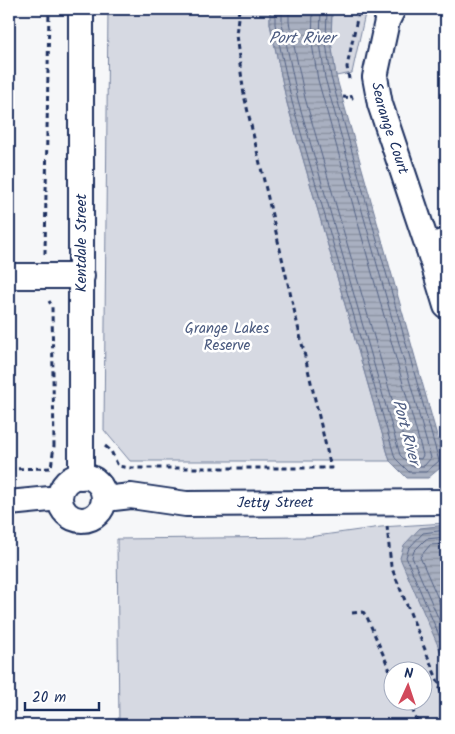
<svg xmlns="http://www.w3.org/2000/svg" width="455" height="734" viewBox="0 0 455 734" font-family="Kalam,sans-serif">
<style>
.green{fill:#d6d9e2;stroke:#7884a0;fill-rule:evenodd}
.water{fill:url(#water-rules);stroke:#707c99}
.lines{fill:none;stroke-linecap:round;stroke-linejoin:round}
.shore{stroke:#546386;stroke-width:1}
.minor-casing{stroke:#1b2f5e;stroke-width:28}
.path{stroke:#1b2f5e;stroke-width:3;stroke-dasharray:5 4;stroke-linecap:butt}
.minor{stroke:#fff;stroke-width:24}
.labels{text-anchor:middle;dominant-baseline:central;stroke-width:5;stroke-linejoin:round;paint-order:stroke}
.street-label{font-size:15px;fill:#1b2f5e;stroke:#fff}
.park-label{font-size:15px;fill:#4a5a7f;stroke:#fff}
.water-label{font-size:16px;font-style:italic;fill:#4d5c81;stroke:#fff}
</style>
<defs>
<pattern id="water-rules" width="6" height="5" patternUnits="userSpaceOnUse" patternTransform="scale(1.25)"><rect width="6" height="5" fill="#a9b0c1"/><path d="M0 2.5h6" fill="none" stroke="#8990a0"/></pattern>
</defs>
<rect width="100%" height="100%" fill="#f6f7f9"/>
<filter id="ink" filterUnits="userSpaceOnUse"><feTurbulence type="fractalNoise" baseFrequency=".02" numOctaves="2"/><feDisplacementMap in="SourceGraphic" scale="10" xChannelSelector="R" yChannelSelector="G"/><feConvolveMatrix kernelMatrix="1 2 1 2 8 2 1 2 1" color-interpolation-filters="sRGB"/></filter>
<g filter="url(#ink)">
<path class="green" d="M 108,9 L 270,9 L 270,24 L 287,103 L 390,461 L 130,461 L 104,430 Z
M 332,9 L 366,9 L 352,73 L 336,76 L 331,42 Z
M 446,523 L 446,725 L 119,725 L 117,539 L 309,537 L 381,527 ZM 392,672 L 422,672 L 422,702 L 392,702 Z"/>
<path class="water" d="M 270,9 L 332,9 L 331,42 L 336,76 L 445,464 L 428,478 L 407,478 L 390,461 L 287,103 L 270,24 Z
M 446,525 L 446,664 L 400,558 L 404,545 L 420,528 Z"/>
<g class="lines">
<path class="shore" d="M 275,9 L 275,24 L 292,102 L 395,458 L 409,472 L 426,472 L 439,461 L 331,77 L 326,43 L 327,9
M 282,9 L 282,23 L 298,100 L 400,455 L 411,466 L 424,466 L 431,458 L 325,78 L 320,43 L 321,9
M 289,9 L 289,22 L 305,98 L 407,451 L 414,458 L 421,459 L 423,455 L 318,80 L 312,44 L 313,9
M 446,530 L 423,533 L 409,548 L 406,557 L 446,652
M 446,537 L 426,539 L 414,551 L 412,557 L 446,636
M 446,544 L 430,545 L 420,557 L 446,617"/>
<g class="minor-casing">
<g id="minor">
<path d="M 81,9 L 81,477"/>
<path id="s1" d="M 393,9 L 387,21 L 375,77 L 380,104 L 428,247 L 446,241"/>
<path d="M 428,247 L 446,306"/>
<path d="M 9,276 L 82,276"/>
<circle cx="82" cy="498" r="22"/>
<path id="s2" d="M 105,499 L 131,496 L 186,504 L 446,502"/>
<path d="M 9,503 L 60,498"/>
</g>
</g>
<path class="path" d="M 349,79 L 347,67 L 359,9
M 343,97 L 352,98 L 351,95
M 45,254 L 49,9
M 105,446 L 111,451 L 118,466 L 131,468 L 331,468 L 244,95 L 236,35 L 239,9
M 9,469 L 51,468 L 54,446 L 52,306 L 49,301
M 387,526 L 391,566 L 439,684 L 443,701 L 442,725
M 352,613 L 363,612 L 367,617 L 392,675
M 406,702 L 413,711 L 418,725"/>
<use href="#minor" class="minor"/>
</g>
</g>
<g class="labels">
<g class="street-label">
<text stroke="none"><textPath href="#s1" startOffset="124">Searange Court</textPath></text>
<text transform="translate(82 243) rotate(-90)">Kentdale Street</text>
<text stroke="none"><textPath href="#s2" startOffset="171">Jetty Street</textPath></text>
</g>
<g class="park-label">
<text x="227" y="329">Grange Lakes<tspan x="227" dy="17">Reserve</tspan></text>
</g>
<g class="water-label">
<text x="302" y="38">Port River</text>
<text transform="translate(406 432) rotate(75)">Port River</text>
</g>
</g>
<rect width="455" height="734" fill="none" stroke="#fff" stroke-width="30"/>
<rect x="15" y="15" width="425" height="704" fill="none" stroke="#1b2f5e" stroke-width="2" filter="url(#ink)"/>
<g transform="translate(408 686) rotate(3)"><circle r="24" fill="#ffffff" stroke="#a4acbf"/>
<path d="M0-4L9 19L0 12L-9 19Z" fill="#d1495b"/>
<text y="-8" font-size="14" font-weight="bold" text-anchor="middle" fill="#1b2f5e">N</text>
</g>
<path d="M25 702v8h74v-8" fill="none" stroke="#1b2f5e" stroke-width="2.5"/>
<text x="32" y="702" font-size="15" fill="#1b2f5e" stroke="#ffffff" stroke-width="4" paint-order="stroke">20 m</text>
</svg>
